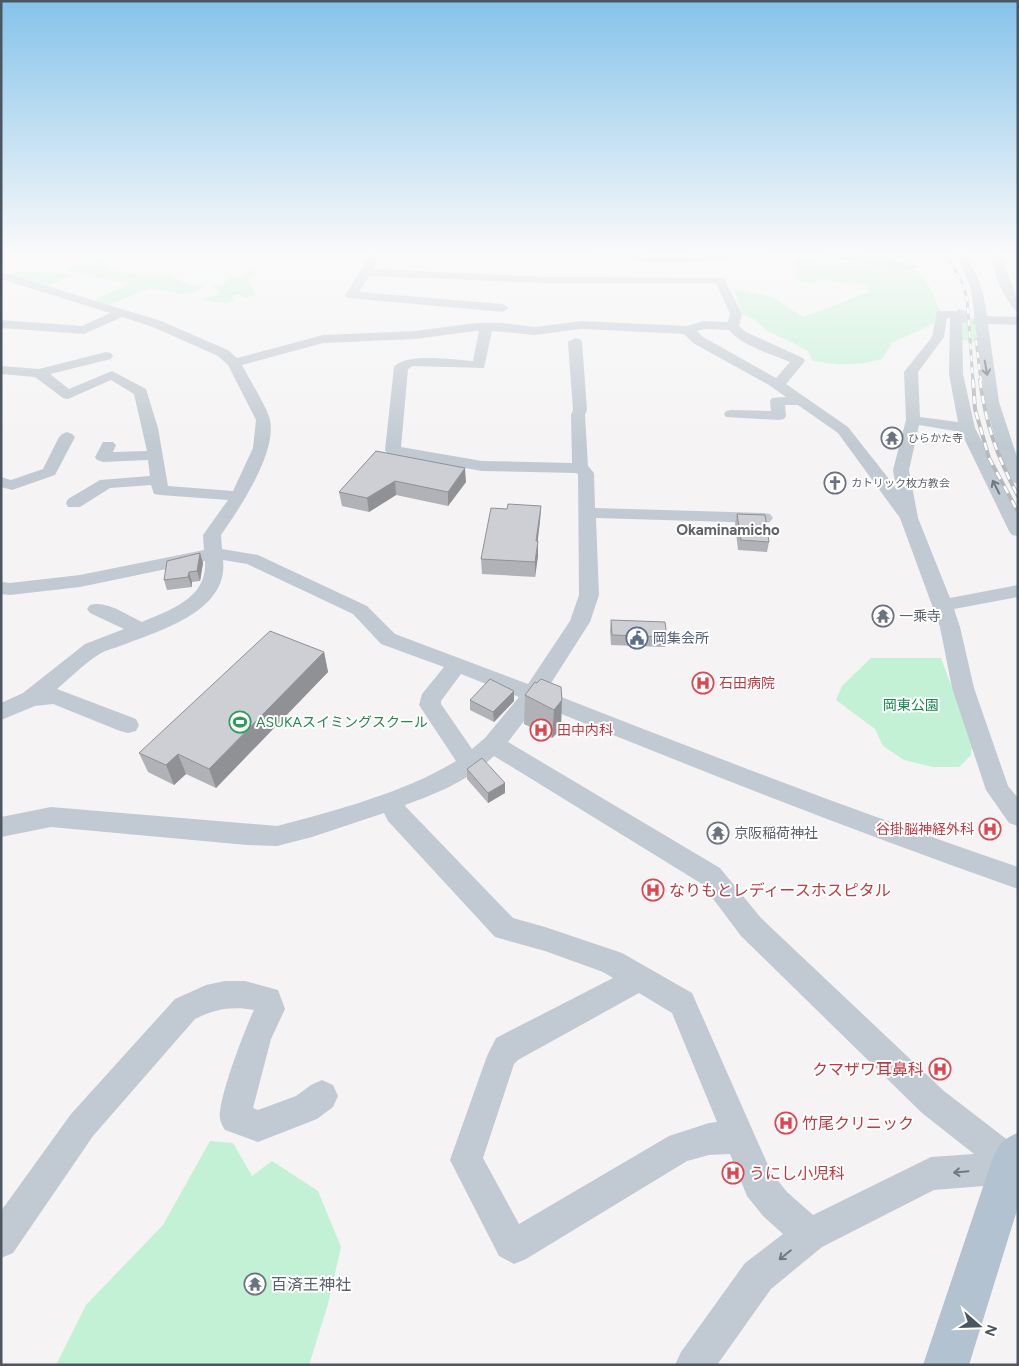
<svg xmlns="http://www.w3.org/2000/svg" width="1019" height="1366" viewBox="0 0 1019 1366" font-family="Figtree,'Noto Sans JP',sans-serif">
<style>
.green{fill:#c3f1d5}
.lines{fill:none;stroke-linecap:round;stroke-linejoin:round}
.minor-tunnel{stroke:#caccce;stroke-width:12;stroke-dasharray:12 6;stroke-linecap:butt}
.minor{fill:#c1cad2;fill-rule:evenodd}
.major{fill:#b3c2d1;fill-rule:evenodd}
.rail-far1-casing{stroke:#b5b8bd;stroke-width:3}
.rail-casing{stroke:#b5b8bd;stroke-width:4}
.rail-far1{stroke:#fff;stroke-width:2;stroke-dasharray:6;stroke-linecap:butt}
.rail{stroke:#fff;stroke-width:2.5;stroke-dasharray:8;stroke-linecap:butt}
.wall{fill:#b0b2b7}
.shaded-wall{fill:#909195}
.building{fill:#cdcfd5;stroke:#909195}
.oneway{stroke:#6e7983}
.labels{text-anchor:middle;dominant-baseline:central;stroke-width:4;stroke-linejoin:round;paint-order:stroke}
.far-worship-label{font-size:11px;fill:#5b616d;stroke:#fff;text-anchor:start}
.worship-label{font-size:14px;fill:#5b616d;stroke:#fff;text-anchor:start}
.service-label{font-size:14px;fill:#4e5e75;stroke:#fff;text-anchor:start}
.health-label{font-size:14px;fill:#be3a42;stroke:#fff;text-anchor:start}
.park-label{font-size:14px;fill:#17864f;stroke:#fff}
.leisure-label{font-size:14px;fill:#27864d;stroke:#fff;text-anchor:start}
.neighbourhood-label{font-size:15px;font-weight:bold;fill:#5f6368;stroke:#fff}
.near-health-label{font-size:16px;fill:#be3a42;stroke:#fff;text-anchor:start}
.near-worship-label{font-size:16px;fill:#5b616d;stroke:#fff;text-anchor:start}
</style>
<rect width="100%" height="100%" fill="#f5f3f3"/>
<path class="green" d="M 794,253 L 822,253 L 867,258 L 834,253 L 896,253 L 895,258 L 891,260 L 870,259 L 816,262 L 820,267 L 825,264 C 851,262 903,255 922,276 C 931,286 936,302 941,314 L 941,320 L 892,343 L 882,359 C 859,366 837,365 813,361 L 807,350 L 766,330 L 755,320 L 742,314 L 734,288 L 772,297 L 803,317 L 869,292 L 867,285 L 821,280 L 814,283 L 797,281 Z
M 102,262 L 112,270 L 150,277 L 170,275 L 189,285 L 206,285 L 194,293 L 180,294 L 149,288 L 110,305 L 94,300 L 129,284 L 66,271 L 80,264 Z
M 252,270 L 257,270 L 248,280 L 256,295 L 245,298 L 238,294 L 232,297 L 234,301 L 225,303 L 202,300 L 203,298 L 219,295 L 218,289 L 211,286 L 222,285 L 229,278 L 239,278 Z
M 18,271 L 57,273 L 72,276 L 45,287 L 6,276 Z
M 963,317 L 978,319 L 978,342 L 961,340 Z
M 871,658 L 941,658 L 972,743 L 971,755 L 959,767 L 933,767 L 904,760 L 883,746 L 875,729 L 836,700 L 842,686 Z
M 210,1141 L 233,1143 L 252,1176 L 272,1161 L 318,1191 L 341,1247 L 328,1304 L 309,1365 L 56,1365 L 86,1305 L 163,1225 Z"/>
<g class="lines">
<path class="minor-tunnel" d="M 956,315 L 982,320"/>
<path class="minor" d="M 370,253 L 380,253 L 373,269 L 548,277 L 724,278 L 742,314 L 739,326 L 746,332 L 803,358 L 805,361 L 786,384 L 848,427 L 896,488 L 893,470 L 906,420 L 904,372 L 932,337 L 937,311 L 956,311 L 962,315 L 963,374 L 975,428 L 1018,513 L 1018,536 L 1012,535 L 1009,531 L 961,432 L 919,425 L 909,470 L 918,518 L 950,598 L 1018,585 L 1018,597 L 954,609 L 960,627 L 974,688 L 1008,786 L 1018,798 L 1018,826 L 1009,823 L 986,790 L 952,688 L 940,627 L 900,518 L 838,433 L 798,405 L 785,405 L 786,416 L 784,419 L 779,420 L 726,417 L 724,414 L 726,411 L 731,410 L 771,411 L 770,401 L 772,398 L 786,397 L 769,385 L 693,343 L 684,334 L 581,329 L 535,335 L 492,331 L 484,368 L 413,366 L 408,369 L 401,447 L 482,461 L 572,463 L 571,415 L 573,410 L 568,342 L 575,338 L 580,339 L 582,342 L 587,410 L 585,415 L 588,466 L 594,473 L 595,508 L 764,513 L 770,514 L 773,518 L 770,522 L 764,523 L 596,518 L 599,595 L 590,622 L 546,691 C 702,752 859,813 1018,867 L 1018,889 C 856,832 696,769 537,704 L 508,742 L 720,868 L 761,918 L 944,1091 L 1018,1148 L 1018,1181 L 1009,1184 L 934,1190 L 822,1247 L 771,1289 L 717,1365 L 675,1365 L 681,1352 L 745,1263 L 783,1234 L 763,1216 L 747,1196 L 730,1154 L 709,1155 L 687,1161 L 526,1259 L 514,1264 L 499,1256 L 450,1160 L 487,1056 L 496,1038 L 613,978 L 603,972 L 545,951 L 495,937 L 388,821 L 384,813 L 312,837 L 277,846 L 247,845 L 51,827 L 1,837 L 1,817 L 51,807 L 277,826 C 334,811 406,792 456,761 L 419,705 L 422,694 L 444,667 L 381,644 L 353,614 L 247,564 L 223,560 C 229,611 161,630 123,645 C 115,648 105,650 98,655 C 84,664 70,678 57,689 L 136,719 L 139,725 L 136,731 L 128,733 L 120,731 L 53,704 L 35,706 L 1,720 L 1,703 L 23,693 L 85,644 L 124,629 L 90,613 L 87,609 L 90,605 C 106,600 127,615 142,622 C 170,610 208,598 205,561 L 80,587 L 10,595 L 1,594 L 1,582 L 10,583 L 80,575 L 204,550 L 203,535 L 228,500 L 160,495 L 154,494 L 151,485 L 110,488 L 80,507 L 68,507 L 66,503 L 68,499 L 100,480 L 150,476 L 148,460 L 103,462 L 97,460 L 95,457 L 103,442 L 113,442 L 116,445 L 113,452 L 147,451 L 134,394 L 111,380 L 68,399 L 63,398 L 35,377 L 1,374 L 1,366 L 39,369 L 106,352 L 111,353 L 113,356 L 111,359 L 50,374 L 69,389 L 112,371 L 146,389 L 158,428 L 168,486 L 233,491 L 253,448 L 256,420 L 228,365 L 218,356 L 153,327 L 122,317 L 84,334 L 1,328 L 1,320 L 82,326 L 110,313 L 1,279 L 1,272 L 161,321 L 228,350 L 237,358 L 323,335 L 415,331 L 476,323 L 502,323 L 535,327 L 581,321 L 687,326 L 704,321 L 728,322 L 730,314 L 716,283 L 548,283 L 369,276 L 359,292 L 503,304 L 509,308 L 503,312 L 347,298 L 345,295 L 360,272 ZM 947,318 L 950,318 L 949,374 L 958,422 L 920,417 L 918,372 L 944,337 ZM 705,329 L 729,330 C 744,347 769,353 790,362 L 776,378 L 703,337 L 697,331 ZM 476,331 L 479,331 L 473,361 C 454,360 406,352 394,367 L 385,450 L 387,453 L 393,455 L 482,471 L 576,473 L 578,474 L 579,595 L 570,621 L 528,684 L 395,634 L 367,606 L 258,555 L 222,549 L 221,535 C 239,509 277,453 270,420 C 268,409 248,377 242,365 L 323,343 L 415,339 ZM 461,674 L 519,697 L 485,738 L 472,749 L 441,704 L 441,701 ZM 494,756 L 702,884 L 741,936 L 922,1113 L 974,1154 L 931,1157 L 813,1215 L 787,1192 L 771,1172 L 692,993 L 622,953 L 545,927 L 513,918 L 406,807 L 405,805 C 441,792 465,782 494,756 ZM 639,993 L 672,1013 L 717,1122 L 709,1123 L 669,1136 L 519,1224 L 483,1158 L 514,1064 L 518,1060 Z
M 584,253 L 625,253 L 660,256 L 774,253 L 773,255 L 752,259 L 660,262 L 589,256 Z
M 821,253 C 853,253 884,257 915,265 L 917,267 L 911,270 L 826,256 Z
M 954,253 L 964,253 C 978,273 984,292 987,316 L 1018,317 L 1018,325 L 988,324 L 999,402 L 1018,460 L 1018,484 L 1012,482 L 1010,479 L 998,449 L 985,402 L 971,289 L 961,264 Z
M 992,253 L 1002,253 C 1005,273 1018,292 1018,310 L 1014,309 C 1001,292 993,274 992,253 Z
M 67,432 L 72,434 L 75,437 L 55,475 L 12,490 L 1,487 L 1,477 L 11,480 L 43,469 L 59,437 L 62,434 Z
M 225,981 L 245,981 L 278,990 L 285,1009 L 271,1039 L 253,1108 L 258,1110 L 296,1096 L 311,1085 L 322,1080 L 333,1085 L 338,1096 L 333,1107 L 317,1119 L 258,1142 L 225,1130 C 223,1127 221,1123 220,1119 C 217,1101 245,1029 254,1010 C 232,1006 215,1009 195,1019 L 93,1136 L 13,1253 L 1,1258 L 1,1211 L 71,1114 L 175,999 L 206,985 Z"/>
<path class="major" d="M 1018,1133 L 1018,1207 L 969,1365 L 923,1365 L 991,1163 C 998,1146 1000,1140 1018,1133 Z"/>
<g class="rail-far1-casing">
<path id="rail-far1" d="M 945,253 L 963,284 L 967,299 L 973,381
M 976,340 L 981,381"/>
</g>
<g class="rail-casing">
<path id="rail" d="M 973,380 L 975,409 L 989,458 L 1018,512
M 980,380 C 986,425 997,456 1018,496"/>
</g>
<use href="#rail-far1" class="rail-far1"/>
<use href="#rail" class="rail"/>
</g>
<path class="wall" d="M 376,451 L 466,482 L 448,506 L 396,495 L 369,512 L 342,506 L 339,492 Z
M 541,506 L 540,521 L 537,541 L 538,556 L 535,577 L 482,574 L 481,559 L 507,509 Z
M 737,514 L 769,542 L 767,552 L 738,550 L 735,524 Z
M 200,553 L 203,563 L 200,581 L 192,582 L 192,587 L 167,590 L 164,580 Z
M 611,620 L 667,637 L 665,647 L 611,645 L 610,630 Z
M 324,652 L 328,672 L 216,788 L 186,774 L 174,785 L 148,772 L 139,753 Z
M 537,683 L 561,687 L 561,729 L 552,738 L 524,724 L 525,695 Z
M 514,691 L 514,701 L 494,722 L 470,710 L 470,700 Z
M 467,769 L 505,783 L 505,793 L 488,803 L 467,779 Z"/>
<path class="shaded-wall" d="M 465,468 L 466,482 L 448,506 L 448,492 Z
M 395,481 L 396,495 L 369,512 L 367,498 Z
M 541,506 L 540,521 L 536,556 L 536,541 Z
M 538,541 L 538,556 L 535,577 L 535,562 Z
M 200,553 L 203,563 L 200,581 L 197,571 Z
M 189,572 L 192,582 L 192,587 L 188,577 Z
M 324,652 L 328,672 L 216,788 L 209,769 Z
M 514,691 L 514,701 L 494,722 L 493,712 Z
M 562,700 L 561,729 L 552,738 L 554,710 Z
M 178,754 L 186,774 L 174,785 L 166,765 Z
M 505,783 L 505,793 L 488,803 L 488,793 Z"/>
<path class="building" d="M 376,451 L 465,468 L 448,492 L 395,481 L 367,498 L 339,492 Z
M 508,504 L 541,506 L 536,541 L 538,541 L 535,562 L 481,559 L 491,508 L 507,509 Z
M 737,514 L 765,515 L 769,542 L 741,540 Z
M 200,553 L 197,571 L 189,572 L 188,577 L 164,580 L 167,561 Z
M 611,620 L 665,622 L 667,637 L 612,635 Z
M 270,631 L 324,652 L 209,769 L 178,754 L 166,765 L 139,753 Z
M 490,679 L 514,691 L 493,712 L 470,700 Z
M 541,679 L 561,687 L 562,700 L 554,710 L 525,695 L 535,682 L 537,683 Z
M 482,758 L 505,783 L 488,793 L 467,769 Z"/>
<defs><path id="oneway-shaft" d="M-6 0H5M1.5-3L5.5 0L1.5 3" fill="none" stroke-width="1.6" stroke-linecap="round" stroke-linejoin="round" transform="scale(1.25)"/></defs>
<g class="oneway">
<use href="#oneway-shaft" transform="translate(986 368) rotate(80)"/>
<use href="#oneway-shaft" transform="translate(996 487) rotate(-117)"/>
<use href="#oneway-shaft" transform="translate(961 1172) rotate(175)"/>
<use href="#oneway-shaft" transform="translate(785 1255) rotate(141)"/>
</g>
<linearGradient id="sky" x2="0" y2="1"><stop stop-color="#85c3ea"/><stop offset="0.57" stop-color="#fafafa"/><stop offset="1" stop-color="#fafafa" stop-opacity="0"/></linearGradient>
<rect width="1019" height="444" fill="url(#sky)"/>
<defs>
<g id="temple-ring" transform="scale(1.125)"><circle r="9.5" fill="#fff" stroke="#6b7280" stroke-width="1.5"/><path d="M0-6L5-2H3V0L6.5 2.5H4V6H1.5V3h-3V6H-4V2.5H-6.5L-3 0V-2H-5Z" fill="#6b7280"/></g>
<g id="church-ring" transform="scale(1.125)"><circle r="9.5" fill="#fff" stroke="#6b7280" stroke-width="1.5"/><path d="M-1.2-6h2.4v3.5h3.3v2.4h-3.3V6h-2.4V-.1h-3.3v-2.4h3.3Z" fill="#6b7280"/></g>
<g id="civic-ring" transform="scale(1.125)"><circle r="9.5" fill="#fff" stroke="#5c6f8a" stroke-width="1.5"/><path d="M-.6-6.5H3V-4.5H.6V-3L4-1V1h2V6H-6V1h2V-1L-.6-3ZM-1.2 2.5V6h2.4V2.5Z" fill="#5c6f8a"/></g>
<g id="hospital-ring" transform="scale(1.125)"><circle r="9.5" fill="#fff" stroke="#e0444e" stroke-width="1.5"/><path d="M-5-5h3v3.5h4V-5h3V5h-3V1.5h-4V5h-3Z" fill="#e0444e"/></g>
<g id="stadium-ring" transform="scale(1.125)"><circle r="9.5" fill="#fff" stroke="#2e9e5b" stroke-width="1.5"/><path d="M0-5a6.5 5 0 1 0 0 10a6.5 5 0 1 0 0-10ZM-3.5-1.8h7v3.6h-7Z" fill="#2e9e5b"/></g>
</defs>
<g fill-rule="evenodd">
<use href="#temple-ring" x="892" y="438"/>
<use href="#church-ring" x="835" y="483"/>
<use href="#temple-ring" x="883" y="616"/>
<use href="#civic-ring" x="637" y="638"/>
<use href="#hospital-ring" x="703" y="683"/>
<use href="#stadium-ring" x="240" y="722"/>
<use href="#hospital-ring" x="541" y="730"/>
<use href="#hospital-ring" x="990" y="829"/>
<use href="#temple-ring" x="718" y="833"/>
<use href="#hospital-ring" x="653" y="890"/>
<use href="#hospital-ring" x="940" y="1069"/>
<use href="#hospital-ring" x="786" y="1123"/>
<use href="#hospital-ring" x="733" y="1173"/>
<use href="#temple-ring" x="255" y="1284"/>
</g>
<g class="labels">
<g class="far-worship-label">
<text x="908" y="438">ひらかた寺</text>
<text x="851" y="483">カトリック枚方教会</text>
</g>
<g class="worship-label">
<text x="899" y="616">一乘寺</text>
<text x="734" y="833">京阪稲荷神社</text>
</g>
<g class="service-label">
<text x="653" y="638">岡集会所</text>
</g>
<g class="health-label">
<text x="719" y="683">石田病院</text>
<text x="557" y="730">田中内科</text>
<text x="974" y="829" text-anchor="end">谷掛脳神経外科</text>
</g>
<g class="park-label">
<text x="911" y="705">岡東公園</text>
</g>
<g class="leisure-label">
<text x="256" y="722">ASUKAスイミングスクール</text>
</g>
<g class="neighbourhood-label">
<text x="728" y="530">Okaminamicho</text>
</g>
<g class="near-health-label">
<text x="669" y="890">なりもとレディースホスピタル</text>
<text x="924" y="1069" text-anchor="end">クマザワ耳鼻科</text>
<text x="802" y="1123">竹尾クリニック</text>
<text x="749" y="1173">うにし小児科</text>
</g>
<g class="near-worship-label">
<text x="271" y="1284">百済王神社</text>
</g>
</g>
<rect width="1019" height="1366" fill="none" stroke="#4a5661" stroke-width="5"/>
<g transform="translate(979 1326) rotate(110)" stroke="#ffffff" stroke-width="4" paint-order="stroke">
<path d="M0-4L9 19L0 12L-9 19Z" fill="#4a5661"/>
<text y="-8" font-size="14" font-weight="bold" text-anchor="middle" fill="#4a5661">N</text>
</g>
</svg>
